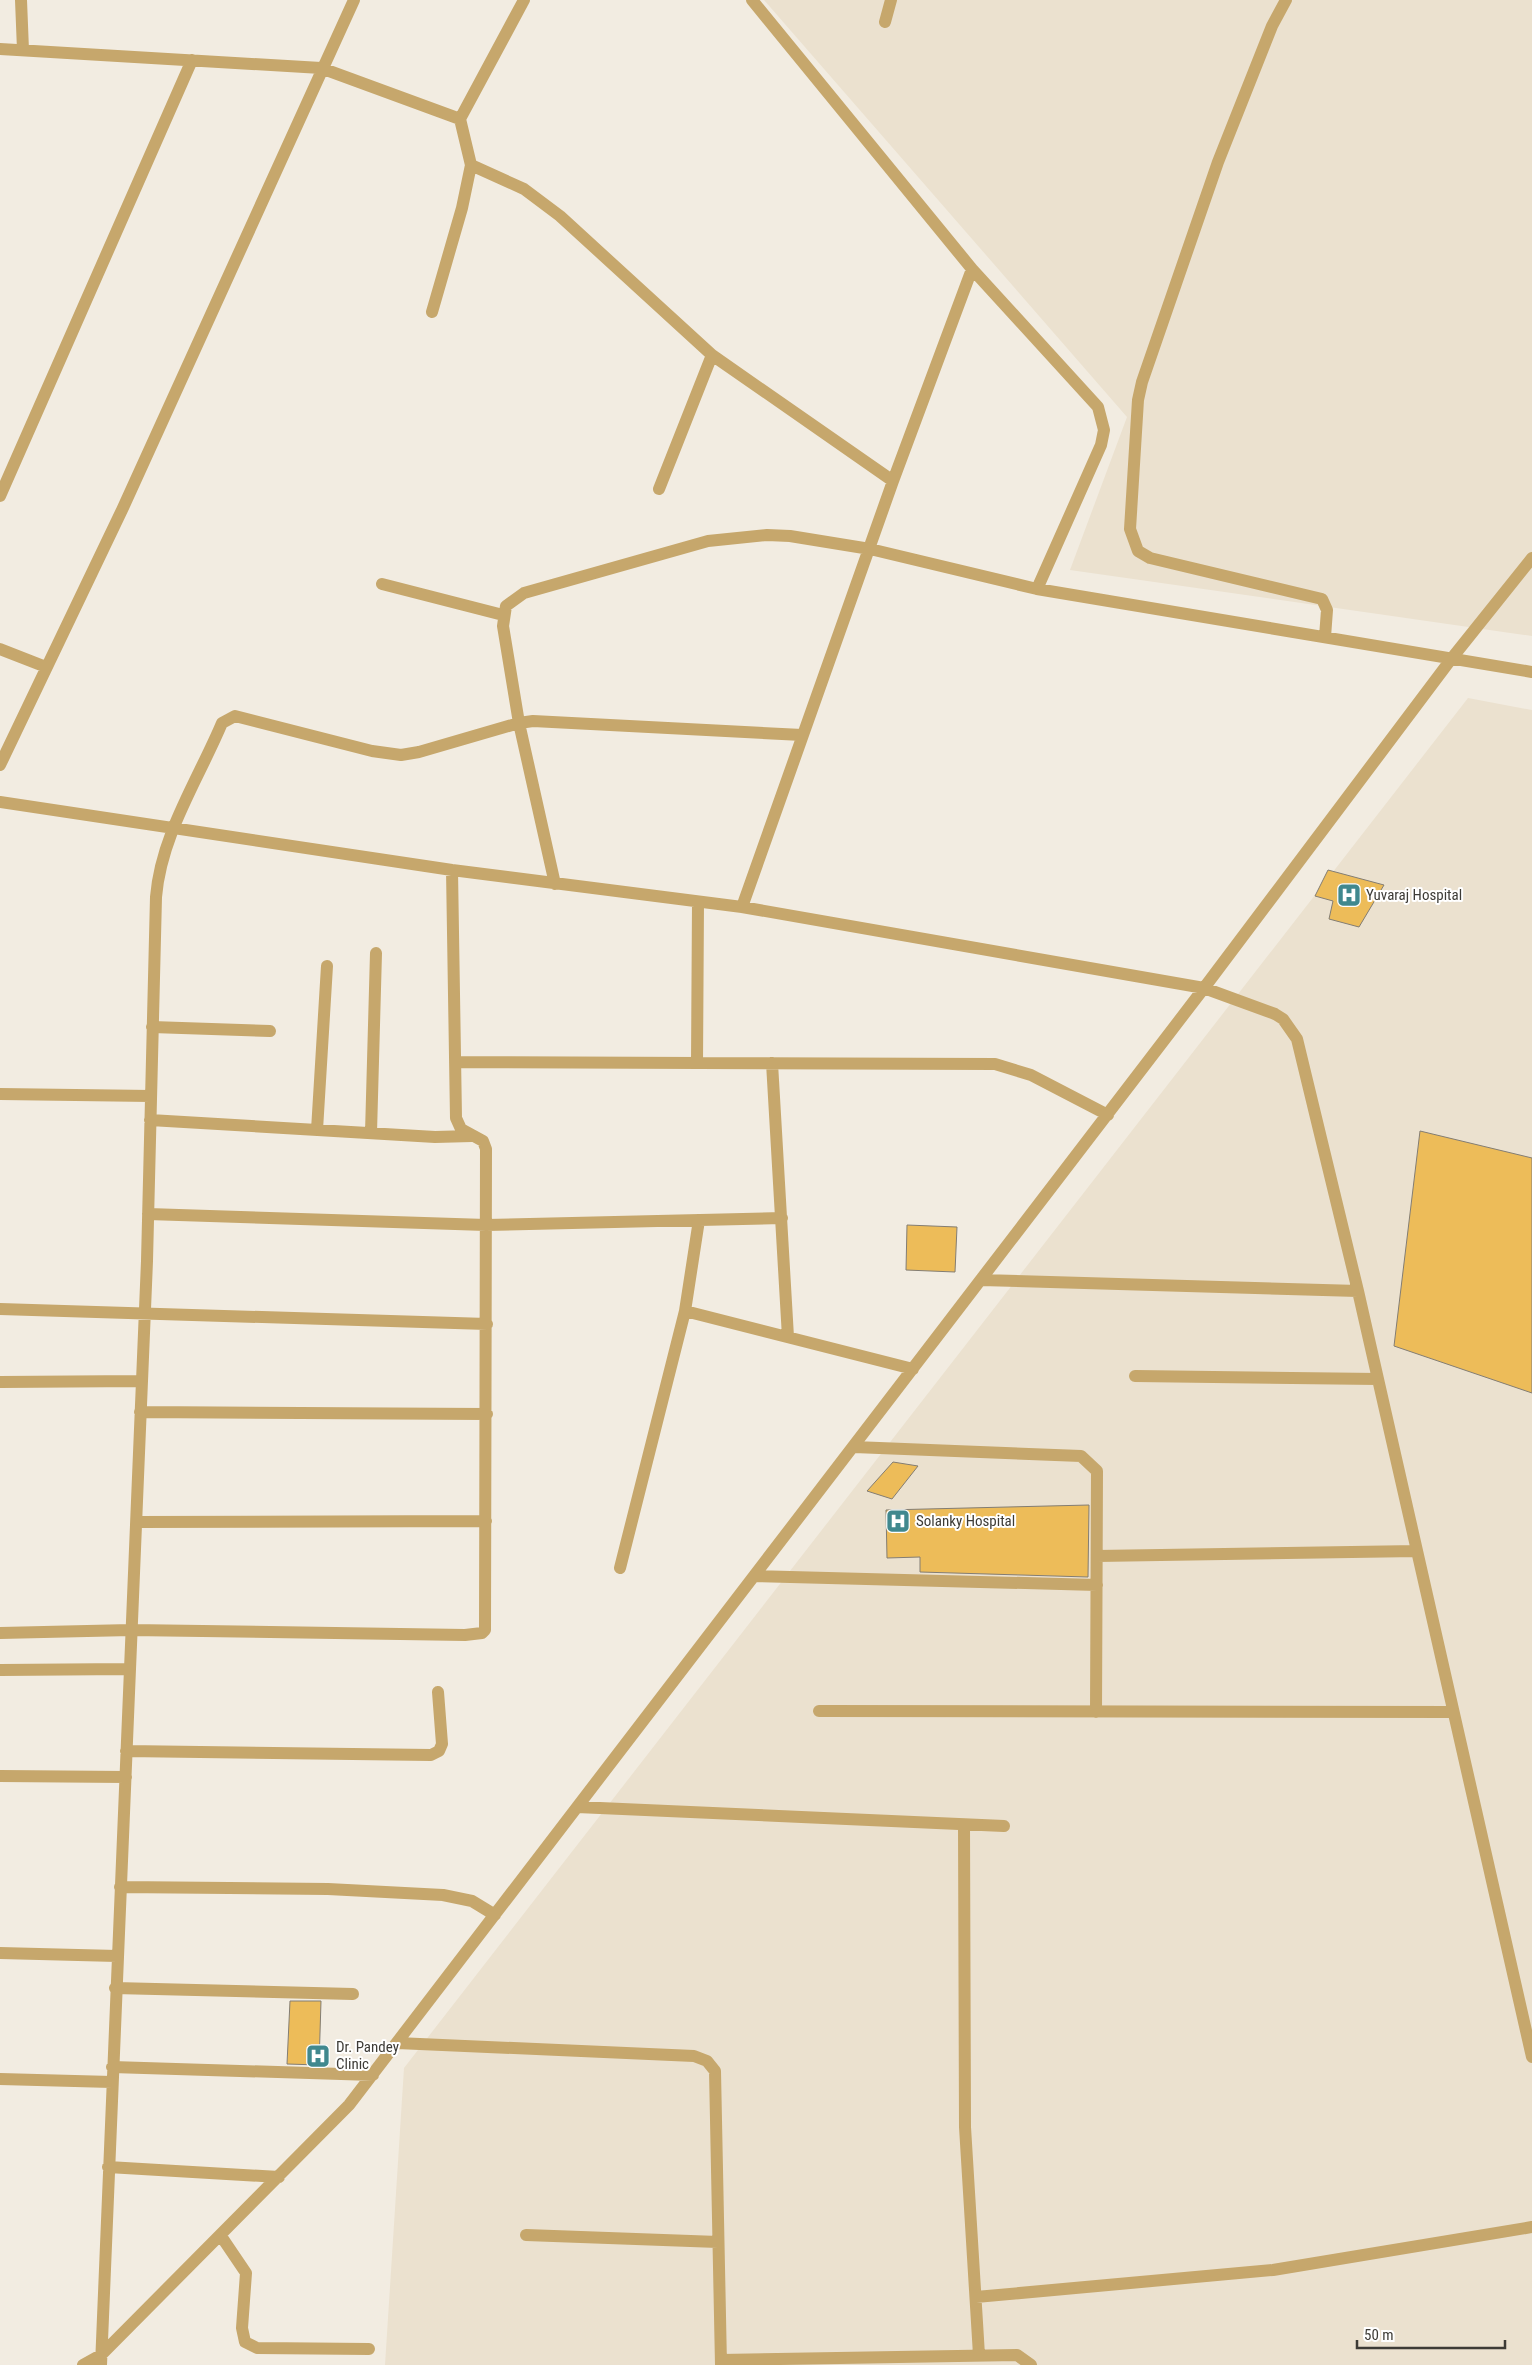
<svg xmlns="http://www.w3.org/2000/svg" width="1532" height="2365" viewBox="0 0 1532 2365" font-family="'Roboto Condensed',sans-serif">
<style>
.built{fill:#ebe1cf}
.building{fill:#edbc59;stroke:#837d73}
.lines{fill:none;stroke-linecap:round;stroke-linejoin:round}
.minor{stroke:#c6a76c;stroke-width:12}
.labels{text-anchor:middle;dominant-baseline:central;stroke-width:4;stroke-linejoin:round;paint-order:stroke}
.poi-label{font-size:15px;fill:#3d3b36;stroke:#fff;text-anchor:start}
</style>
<rect width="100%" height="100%" fill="#f2ece1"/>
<path class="built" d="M 764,0 L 1532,0 L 1532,636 L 1070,570 L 1127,417 Z
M 1468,698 L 1532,710 L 1532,2365 L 385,2365 L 404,2068 Z"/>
<path class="building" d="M 1328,870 L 1384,885 L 1359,927 L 1329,919 L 1333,901 L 1315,896 Z
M 1420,1131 L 1532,1158 L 1532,1393 L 1394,1346 Z
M 907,1225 L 957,1227 L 955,1272 L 906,1270 Z
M 893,1462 L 918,1466 L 892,1499 L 867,1491 Z
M 1089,1505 L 1088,1577 L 920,1572 L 920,1557 L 887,1558 L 886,1510 Z
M 290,2001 L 321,2001 L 319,2065 L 287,2064 Z"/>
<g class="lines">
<path class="minor" d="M 21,0 L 23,50
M 752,0 L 972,269 L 1098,407 L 1104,430 L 1101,445 L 1037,589
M 1286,0 L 1272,26 L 1218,162 L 1142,382 L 1138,400 L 1130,529 L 1138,551 L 1150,558 L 1322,599 L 1327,610 L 1325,637
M 885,22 L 891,0
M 0,49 L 321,68 L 460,119 L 524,0
M 471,165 L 524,189 L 560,216 L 712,355 L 893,481
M 432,312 L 462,208 L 471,165 L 460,119
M 659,489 L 712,355
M 0,496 L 192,60
M 382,584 L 503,615
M 0,649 L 46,667
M 0,765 L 122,510 L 354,0
M 0,802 L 452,870 L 742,907 L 1204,988 L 1275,1014 L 1283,1019 L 1297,1039 L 1358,1291 L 1532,2057
M 555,884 L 519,723 L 503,626 L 506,606 L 524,593 L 708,541 L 767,535 L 790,536 L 870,549 L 1037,589 L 1532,672
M 742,907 L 893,481 L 972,269
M 152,1027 L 270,1031
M 455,1062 L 995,1064 L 1031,1075 L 1108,1115
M 697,1063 L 698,903
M 772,1063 L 788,1337
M 0,1094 L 151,1096
M 150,1120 L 435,1137 L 472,1136
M 317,1130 L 327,966
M 371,1133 L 376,953
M 148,1214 L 486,1225 L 782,1218
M 981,1280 L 1358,1291
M 0,1309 L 487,1324
M 685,1311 L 913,1369
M 1135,1376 L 1378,1379
M 0,1382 L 142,1381
M 140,1412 L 487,1414
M 854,1447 L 1081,1456 L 1097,1471 L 1096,1712
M 136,1522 L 486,1521
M 1097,1556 L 1417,1551
M 620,1568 L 685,1311 L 699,1220
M 755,1576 L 1097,1585
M 0,1633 L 131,1630 L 465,1635 L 482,1633 L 485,1630 L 486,1149 L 483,1141 L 461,1129 L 456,1118 L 452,870
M 0,1670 L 129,1669
M 819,1711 L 1453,1712
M 126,1751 L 431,1755 L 439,1751 L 442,1744 L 438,1692
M 0,1776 L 126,1777
M 577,1807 L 1004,1826
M 964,1825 L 965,2127 L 979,2355
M 120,1887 L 328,1889 L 443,1895 L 472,1901 L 495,1915
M 0,1953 L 117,1956
M 115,1988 L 353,1994
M 397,2043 L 694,2056 L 707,2061 L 715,2071 L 721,2365
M 112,2067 L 373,2075
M 0,2079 L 112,2082
M 108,2167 L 279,2177
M 526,2235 L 718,2242
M 221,2236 L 246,2273 L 242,2328 L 245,2342 L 257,2348 L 369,2349
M 976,2297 L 1273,2270 L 1532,2227
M 721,2360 L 1017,2355 L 1031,2365
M 83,2365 L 101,2355 L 349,2105 L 1204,988 L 1452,658 L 1532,558
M 101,2365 L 147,1261 L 156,897 C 161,835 198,780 222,723 L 235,716 L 372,751 L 401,755 L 419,752 L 519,723 L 533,721 L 802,735"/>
</g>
<defs>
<g id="hospital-square" transform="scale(1.25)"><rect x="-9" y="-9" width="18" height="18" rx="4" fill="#40888e" stroke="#fff"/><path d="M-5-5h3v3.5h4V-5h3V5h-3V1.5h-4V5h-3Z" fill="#fff"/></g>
</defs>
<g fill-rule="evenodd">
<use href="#hospital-square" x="1349" y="895"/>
<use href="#hospital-square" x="898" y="1521"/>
<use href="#hospital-square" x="318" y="2056"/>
</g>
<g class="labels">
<g class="poi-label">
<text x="1366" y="895">Yuvaraj Hospital</text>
<text x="916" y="1521">Solanky Hospital</text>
<text x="336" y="2047">Dr. Pandey<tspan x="336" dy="17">Clinic</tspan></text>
</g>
</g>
<path d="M1357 2340v8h148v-8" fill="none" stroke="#3d3b36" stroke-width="2.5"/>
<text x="1364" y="2340" font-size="15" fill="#3d3b36" stroke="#ffffff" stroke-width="4" paint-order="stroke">50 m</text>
</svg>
